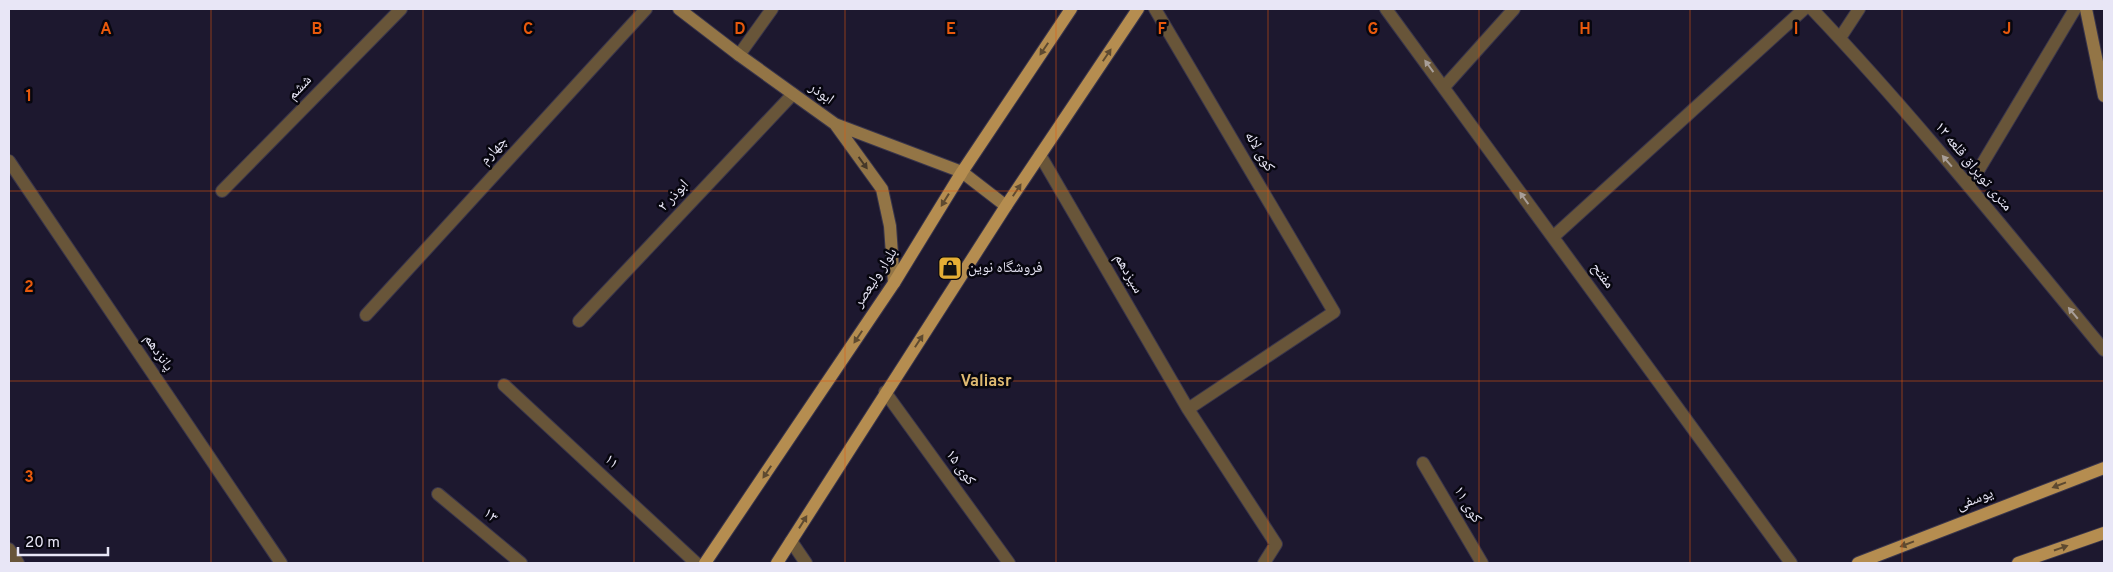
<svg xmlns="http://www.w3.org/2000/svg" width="2113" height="572" viewBox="0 0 2113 572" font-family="Overpass,'Noto Naskh Arabic',sans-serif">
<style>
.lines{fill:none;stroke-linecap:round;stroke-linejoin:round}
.minor-casing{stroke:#39354b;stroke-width:14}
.tertiary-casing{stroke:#39354b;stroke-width:14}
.secondary-casing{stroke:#39354b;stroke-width:14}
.primary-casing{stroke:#39354b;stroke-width:14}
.minor{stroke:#685539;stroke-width:12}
.tertiary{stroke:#685539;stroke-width:12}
.secondary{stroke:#937546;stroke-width:12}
.primary{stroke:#b58d50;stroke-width:12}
.oneway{fill:#5e4a30}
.oneway2{fill:#a89e98}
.oneway3{fill:#463828}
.grid{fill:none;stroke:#e8590c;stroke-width:1;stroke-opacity:0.55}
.labels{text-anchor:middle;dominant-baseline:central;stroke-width:5;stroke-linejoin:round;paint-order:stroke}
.street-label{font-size:15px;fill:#e8e6f6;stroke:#07060f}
.poi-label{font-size:15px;fill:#e8e6f6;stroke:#07060f;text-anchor:start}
.neighbourhood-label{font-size:16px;font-weight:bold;fill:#deb971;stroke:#07060f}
.grid-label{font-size:16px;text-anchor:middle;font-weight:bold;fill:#e8590c;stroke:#07060f;stroke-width:5;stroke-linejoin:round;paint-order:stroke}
</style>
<rect width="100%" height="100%" fill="#1d182f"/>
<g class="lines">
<g class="minor-casing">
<path id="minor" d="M 1155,9 L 1334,312 L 1188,409
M 1386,9 L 1791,563
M 1840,38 L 1859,9
M 739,55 L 772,9
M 1444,87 L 1514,9
M 1040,155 L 1188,409 L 1276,544 L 1264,563
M 9,161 L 281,563
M 1969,186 L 2075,9
M 222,191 L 401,9
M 1553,237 L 1804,9
M 366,315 L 646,9
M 579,321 L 793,94
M 504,385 L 696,563
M 885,392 L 1009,563
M 1423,463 L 1482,563
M 438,494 L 521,563
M 791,541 L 806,563
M 9,549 L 18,563"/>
</g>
<g class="tertiary-casing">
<path id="tertiary" d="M 1812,9 C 1915,117 2009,235 2104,350"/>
</g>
<g class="secondary-casing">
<path id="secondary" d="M 679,9 L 739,55 L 835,124 L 962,172 L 1006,206
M 2086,9 L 2104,96
M 835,124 L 882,189 L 890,226 L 894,283"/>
</g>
<g class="primary-casing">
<path id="primary" d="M 705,563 L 894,283 L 962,172 L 1071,9
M 777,563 L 1006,206 L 1138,9
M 1858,563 L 2104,468
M 2018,563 L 2104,533"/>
</g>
<use href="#minor" class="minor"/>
<use href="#tertiary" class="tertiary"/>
<use href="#secondary" class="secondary"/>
<use href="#primary" class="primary"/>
</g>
<defs><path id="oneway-solid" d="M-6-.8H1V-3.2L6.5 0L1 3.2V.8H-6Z" transform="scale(1.25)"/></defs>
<g class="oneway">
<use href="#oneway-solid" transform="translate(1044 49) rotate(124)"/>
<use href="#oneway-solid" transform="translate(1107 55) rotate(-56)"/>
<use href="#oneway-solid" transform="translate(1017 190) rotate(-56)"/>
<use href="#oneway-solid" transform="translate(945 200) rotate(122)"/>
<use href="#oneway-solid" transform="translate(858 337) rotate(124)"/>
<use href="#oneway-solid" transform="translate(919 341) rotate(-57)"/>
<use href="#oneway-solid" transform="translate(767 472) rotate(124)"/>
<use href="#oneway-solid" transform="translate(2059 485) rotate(159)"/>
<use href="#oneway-solid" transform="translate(803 522) rotate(-58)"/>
<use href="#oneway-solid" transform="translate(1907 544) rotate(159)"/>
<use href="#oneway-solid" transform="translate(2061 548) rotate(-19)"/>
</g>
<g class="oneway2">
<use href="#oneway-solid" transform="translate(1429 66) rotate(-126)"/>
<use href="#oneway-solid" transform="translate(1947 161) rotate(-131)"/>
<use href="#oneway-solid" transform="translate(1524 198) rotate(-126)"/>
<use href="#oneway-solid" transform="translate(2073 313) rotate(-130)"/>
</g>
<use class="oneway3" href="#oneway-solid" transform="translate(863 163) rotate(54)"/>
<path class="grid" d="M 211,9 L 211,563M 423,9 L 423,563M 634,9 L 634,563M 845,9 L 845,563M 1056,9 L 1056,563M 1268,9 L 1268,563M 1479,9 L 1479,563M 1690,9 L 1690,563M 1902,9 L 1902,563M 9,191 L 2104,191M 9,381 L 2104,381"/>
<defs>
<g id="shop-square" transform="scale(1.25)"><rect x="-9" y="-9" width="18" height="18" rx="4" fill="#e4ae35" stroke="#07060f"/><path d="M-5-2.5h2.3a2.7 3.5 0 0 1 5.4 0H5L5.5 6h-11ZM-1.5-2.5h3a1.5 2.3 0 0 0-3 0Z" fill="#111"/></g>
</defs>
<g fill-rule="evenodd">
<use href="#shop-square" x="950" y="268"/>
</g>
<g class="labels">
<g class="street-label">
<text transform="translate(300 88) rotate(-46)">ششم</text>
<text transform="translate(821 94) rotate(36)">ابوذر</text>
<text transform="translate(494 151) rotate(-47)">چهارم</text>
<text transform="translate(1259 152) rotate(59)">کوی لاله</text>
<text transform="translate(1973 167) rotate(50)">۱۲ متری توپراق قلعه</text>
<text transform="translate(674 196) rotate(-47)">۲ ابوذر</text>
<text transform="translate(1128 274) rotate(60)">سیزدهم</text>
<text transform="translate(1602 276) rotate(54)">مفتح</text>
<text transform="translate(876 278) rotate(-57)">بلوار ولیعصر</text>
<text transform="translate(158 353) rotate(56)">پانزدهم</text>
<text transform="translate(611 462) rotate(43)">۱۱</text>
<text transform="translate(960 468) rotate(54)">کوی ۱۵</text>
<text transform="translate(1975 500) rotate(-21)">یوسفی</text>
<text transform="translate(1467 505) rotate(59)">کوی ۱۱</text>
<text transform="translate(490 516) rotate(40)">۱۳</text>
</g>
<g class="poi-label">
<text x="968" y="268">فروشگاه نوین</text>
</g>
<g class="neighbourhood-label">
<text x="986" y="382">Valiasr</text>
</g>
</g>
<g class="grid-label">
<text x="106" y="34">A</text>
<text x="317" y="34">B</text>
<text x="528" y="34">C</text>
<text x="740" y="34">D</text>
<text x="951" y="34">E</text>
<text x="1162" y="34">F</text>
<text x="1373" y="34">G</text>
<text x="1585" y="34">H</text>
<text x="1796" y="34">I</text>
<text x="2007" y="34">J</text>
<text x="29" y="101">1</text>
<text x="29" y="292">2</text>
<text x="29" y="482">3</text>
</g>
<rect width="2113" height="572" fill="none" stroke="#e8e6f6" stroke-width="20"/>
<path d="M18 547v8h90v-8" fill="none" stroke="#e8e6f6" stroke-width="2.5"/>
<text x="25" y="547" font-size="15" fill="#e8e6f6" stroke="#07060f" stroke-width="4" paint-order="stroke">20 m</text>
</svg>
